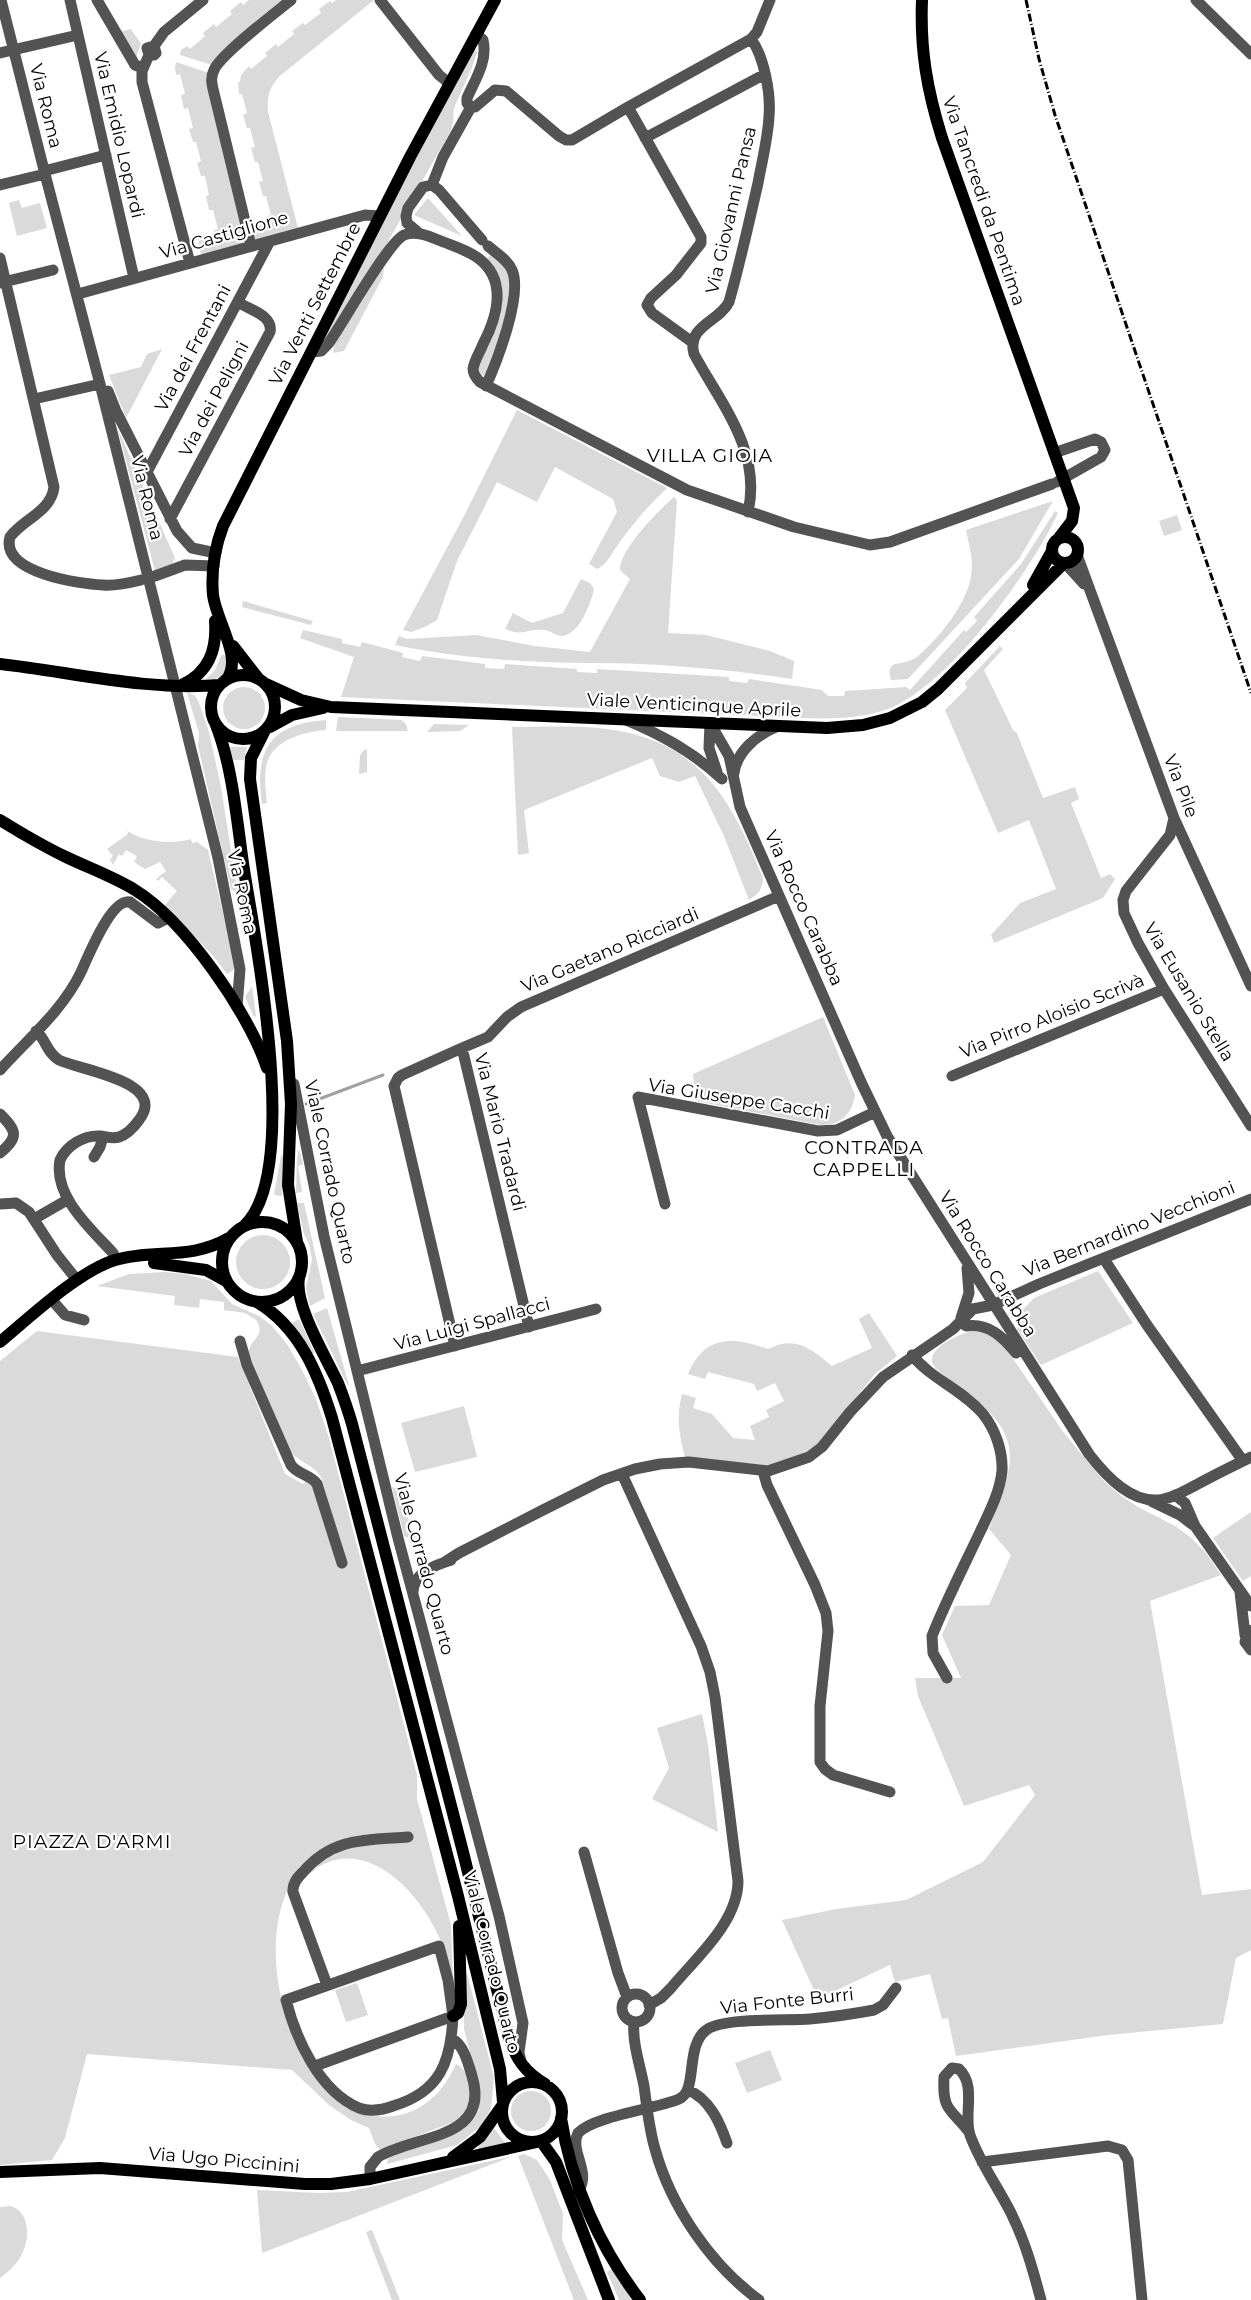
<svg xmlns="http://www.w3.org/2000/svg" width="1251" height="2300" viewBox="0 0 1251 2300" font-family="Montserrat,sans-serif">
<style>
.green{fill:#dadada}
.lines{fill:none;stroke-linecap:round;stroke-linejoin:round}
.stream{stroke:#a1a1a1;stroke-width:3}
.minor{stroke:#535353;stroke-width:11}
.major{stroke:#000;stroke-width:12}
.rail{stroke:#000;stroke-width:3;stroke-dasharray:8 2.5 1 2.5;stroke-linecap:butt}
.labels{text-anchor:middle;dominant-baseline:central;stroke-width:4.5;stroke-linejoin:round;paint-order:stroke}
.street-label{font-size:18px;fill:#000;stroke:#fff}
.neighbourhood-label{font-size:19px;letter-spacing:1px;fill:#000;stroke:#fff}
</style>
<rect width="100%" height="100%" fill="#fff"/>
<path class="green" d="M 249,0 L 285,0 L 212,65 L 180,55 L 181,50 L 187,46 L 190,49 L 205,36 L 203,33 L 214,24 L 216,27 L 232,14 L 230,11 L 241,2 L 243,5 Z
M 336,0 L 374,0 L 281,75 C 269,87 267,96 268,112 L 298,228 L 255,240 L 251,227 L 269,223 L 267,216 L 271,215 L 266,196 L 263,196 L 259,182 L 263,181 L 258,162 L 255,162 L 251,148 L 255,147 L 250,128 L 247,128 L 243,115 L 247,113 L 242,94 L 239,94 L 238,82 L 240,82 L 241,75 L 249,66 L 251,69 L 267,56 L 265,53 L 276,44 L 278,47 L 294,34 L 292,31 L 303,23 L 305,25 L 321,13 L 319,9 L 330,1 L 332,3 Z
M 131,29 L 141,44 L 136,58 L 120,32 Z
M 475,49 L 477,52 C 472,71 462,88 455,106 C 451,116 456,119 450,132 L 385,247 L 321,347 L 403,182 Z
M 176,62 L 209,73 L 247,243 L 201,255 L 198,241 L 216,237 L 214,230 L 218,229 L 213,210 L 209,210 L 206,196 L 209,195 L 205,176 L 201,176 L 197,163 L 201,161 L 196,142 L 193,142 L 189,129 L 193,128 L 188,108 L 184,109 L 181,95 L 185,94 L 180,74 L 176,75 L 175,68 Z
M 428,198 L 462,236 L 414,215 Z
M 19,200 L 22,208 L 40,203 L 47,228 L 17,236 L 9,203 Z
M 490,255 C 535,272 494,344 486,373 L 481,377 L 479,376 L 476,364 L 499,309 L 487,259 Z
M 384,267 L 383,277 L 344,351 L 333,353 L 334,344 Z
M 162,349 L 126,418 L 109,375 L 141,367 L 147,354 Z
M 517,410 L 667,488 L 665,490 C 645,509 628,529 613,552 C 609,559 604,566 597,569 L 589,564 L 617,512 L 613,499 L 555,467 L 537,502 L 497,482 L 457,561 L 437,620 L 425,627 L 411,632 L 403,630 L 463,518 Z
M 117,427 L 175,558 L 172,564 L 155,571 Z
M 674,497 L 677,501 L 668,633 L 706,635 L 770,651 L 794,661 L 792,679 C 726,669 658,663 591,663 C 527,663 458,658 395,645 L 399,636 L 407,639 L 476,635 L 535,646 L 590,652 L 630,579 L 620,570 C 619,550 659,510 674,497 Z
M 1053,501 L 1019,559 L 908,679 L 891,680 C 890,676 888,669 892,666 C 895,662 910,664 919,655 C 940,637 967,603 971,576 C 974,561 969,545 966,530 Z
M 1055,511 L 1058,513 C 1031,571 949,686 888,709 C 860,719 831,719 802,718 L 341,697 L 354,657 L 300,638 L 303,630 L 342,639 L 342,643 L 360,647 L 362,642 L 403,653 L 402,657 L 420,661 L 422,656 L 485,664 L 485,668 L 504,669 L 505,664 L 577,669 L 577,672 L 597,673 L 597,669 L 729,677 L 729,681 L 747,683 L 749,679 L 822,690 L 828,696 L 844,696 L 845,691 L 906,687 L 910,690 L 964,630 L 966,632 L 977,621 L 974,617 L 1021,564 Z
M 1177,515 L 1182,530 L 1164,536 L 1159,521 Z
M 581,579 L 590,583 L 594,589 C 591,603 579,635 562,636 C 555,636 551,630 544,630 C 528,628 524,637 505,629 L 513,613 L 532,623 L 563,613 Z
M 243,601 L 313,621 L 311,625 L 242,607 Z
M 1000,646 L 1003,649 L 984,670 L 1014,732 L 1016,731 L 1043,798 L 1075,787 L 1079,799 L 1071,803 L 1101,878 L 1110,874 L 1115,879 L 1103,898 L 994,943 L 991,935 L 1020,903 L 1056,889 L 1029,820 L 998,833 L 945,710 L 967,688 L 965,683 Z
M 222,654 L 228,658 L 224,675 L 215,679 L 206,679 L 215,670 Z
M223 708a21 21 0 1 1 42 0a21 21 0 1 1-42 0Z
M 187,693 L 194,695 L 198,700 L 209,732 L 221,787 L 237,889 L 235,892 L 231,889 L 198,746 L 199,733 Z
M 338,717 L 401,720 L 406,724 L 408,731 L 336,731 Z
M 326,720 L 326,730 C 303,732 271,740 266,767 C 264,779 266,791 267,803 L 262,804 C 254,750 270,724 326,720 Z
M 434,724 L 469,725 L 460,731 L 427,732 Z
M 512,727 C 543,727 576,725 607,729 C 700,741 731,799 763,878 C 763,888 758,895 749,900 L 724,836 L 695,776 L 679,782 L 660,776 L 652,758 L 524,810 L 529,853 L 518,855 Z
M 230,747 L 247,747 L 244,760 L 233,760 Z
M 365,749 L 367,750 L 367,772 L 359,774 L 360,755 Z
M 127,831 C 145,842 171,845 191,839 L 192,843 L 197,842 L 208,850 L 231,947 L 237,968 L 227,974 L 214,957 L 165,905 L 177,891 L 162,877 L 158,881 L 156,879 L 166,871 L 160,862 L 145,869 L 134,862 L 137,856 L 126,850 L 122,856 L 119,854 L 113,865 L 110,859 L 113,856 L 107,849 L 128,834 Z
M 252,986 L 256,1016 L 254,1017 L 245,997 Z
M 823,1017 L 855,1095 C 852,1115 840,1125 820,1125 L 696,1101 L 693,1074 Z
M 299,1148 L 303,1164 L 298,1166 L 302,1192 L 296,1193 L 297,1158 Z
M 281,1155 L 283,1156 L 282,1196 L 274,1195 Z
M 297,1203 L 304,1203 L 325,1298 L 310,1306 L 306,1289 L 312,1259 L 309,1244 L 304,1234 Z
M236 1262a27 27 0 1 1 54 0a27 27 0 1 1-54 0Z
M 1098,1271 L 1133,1323 L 1041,1365 L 1017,1329 L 1017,1316 L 1034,1298 Z
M 165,1272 L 185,1274 L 211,1281 L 232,1304 L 259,1316 L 271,1325 L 287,1344 L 302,1370 L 316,1399 L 329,1438 L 417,1775 L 417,1799 L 451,1925 L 453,1977 L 451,1977 C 448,1963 445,1950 439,1937 C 421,1896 373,1841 324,1864 C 315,1868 307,1876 300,1883 C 328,1847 363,1839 407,1842 L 408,1834 C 380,1832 349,1833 324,1848 C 222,1908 297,2149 407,2113 C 431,2105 446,2086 456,2064 C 468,2069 474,2090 471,2103 C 469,2111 462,2117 456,2121 L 380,2150 L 375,2144 L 369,2128 L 351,2120 L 329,2105 L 292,2070 L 87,2054 L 65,2138 L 52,2160 L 0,2165 L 0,1361 L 37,1331 L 238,1357 L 285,1474 L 303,1484 L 306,1481 L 314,1489 L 338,1563 L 346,1561 L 321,1477 C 313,1464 298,1462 289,1450 L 250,1364 C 242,1338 269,1340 256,1320 L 245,1313 L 224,1310 L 224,1302 L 200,1299 L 199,1308 L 174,1305 L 175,1296 L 97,1286 L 129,1274 Z
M 327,1308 L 349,1385 L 348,1386 L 313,1314 Z
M 869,1313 L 897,1356 L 875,1374 L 818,1444 L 808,1452 L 770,1467 L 685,1457 C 679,1434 676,1417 682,1394 L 696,1398 L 693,1408 L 712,1414 L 733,1438 L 755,1440 L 750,1426 L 769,1417 L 766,1410 L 784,1401 L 775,1383 L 757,1391 L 754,1384 L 708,1372 L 705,1379 L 688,1374 C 704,1335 733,1336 768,1349 C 796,1335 811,1349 832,1366 L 872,1348 L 859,1319 Z
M 299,1319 L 315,1353 L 312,1354 L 292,1323 Z
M 972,1331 L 982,1331 L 1003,1344 L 1064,1433 L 1104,1481 L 1120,1495 L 1138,1507 L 1175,1526 L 1190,1537 L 1206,1553 L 1221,1575 L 1150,1601 L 1202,1895 L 1251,1889 L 1251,1950 L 1236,1958 L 1223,2024 L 1108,2035 L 956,2056 L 948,2018 L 942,2019 L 930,1974 L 895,1982 L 890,1965 L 818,1999 L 782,1920 L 836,1909 L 906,1900 L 983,1862 L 1035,1795 L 1029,1785 L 964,1806 L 918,1696 L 915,1678 L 961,1678 L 942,1635 L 955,1606 L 989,1605 L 1011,1555 L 989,1529 C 1010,1468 1030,1442 970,1395 C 958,1386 940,1375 932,1363 C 930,1346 958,1335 972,1331 Z
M 464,1406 L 477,1457 L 415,1472 L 401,1423 Z
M 392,1487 L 401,1489 L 412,1533 L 418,1537 L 410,1539 L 404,1536 Z
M 1251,1512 L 1251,1576 L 1243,1581 L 1213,1538 Z
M 702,1714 L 708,1744 L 718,1832 L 652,1799 L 669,1768 L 657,1728 Z
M 464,1973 L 467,1973 L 494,2078 L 491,2109 L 480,2127 L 457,2145 L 387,2164 L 388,2159 L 391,2157 L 463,2129 L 475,2117 L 479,2110 L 480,2090 L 464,2029 Z
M 357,1983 L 368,2015 L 346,2022 L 335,1990 Z
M 770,2050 L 782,2080 L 747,2093 L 735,2063 Z
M511 2111a20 20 0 1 1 40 0a20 20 0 1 1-40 0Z
M 494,2128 L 506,2144 L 479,2149 L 478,2147 Z
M 524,2154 L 537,2160 L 550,2180 L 563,2214 L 562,2240 L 588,2300 L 574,2300 L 518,2156 Z
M 513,2156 L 262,2253 L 257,2190 L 318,2193 L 347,2192 Z
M 10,2206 C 31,2211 30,2240 21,2256 C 16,2265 8,2272 0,2278 L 0,2207 Z
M 372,2230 L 400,2300 L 392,2300 L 366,2232 Z
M 611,2269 L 632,2300 L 619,2300 L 607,2272 Z"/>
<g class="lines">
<path class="stream" d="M 306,1104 L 383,1075"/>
<path class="minor" d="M 1,0 L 45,174 L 100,384 L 218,858 L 240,969 L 237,1007
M 70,0 L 134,278
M 97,0 L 135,65 L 143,68
M 380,0 L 439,75 L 449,83
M 1196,0 L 1251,54
M 154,46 L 164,32 L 203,0
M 0,53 L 78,35
M 149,55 L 154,55 L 156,53 L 154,46 L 147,48 L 149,55 L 142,71 L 142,82 L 190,263
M 471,107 L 475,107 L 495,90 L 506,91 L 559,136 L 566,140 L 572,140 L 628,107 L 751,39 L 757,32 L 770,0
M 471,107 L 467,103 L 467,98 C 475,80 488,61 483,40 L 476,34
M 628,107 L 701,237 L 701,243 L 676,275 L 651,298 L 647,305 L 652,313 L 692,342
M 645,138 L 765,74
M 44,171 L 106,155
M 0,185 L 45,174
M 432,185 L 443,157 L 471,107
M 420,234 L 407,223 L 406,216 L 408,208 L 423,187 L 432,185 L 439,190 L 482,240
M 251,246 L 214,93 C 212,85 210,78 214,70 C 220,55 275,13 291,0
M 0,258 L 54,487 C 51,512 23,519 10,537 C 0,573 80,584 103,585 C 115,586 129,583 141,580
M 0,283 L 53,270
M 78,294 L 365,215 L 379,216
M 312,352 L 321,351 L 328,344 C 342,325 388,242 404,235 C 416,230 429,236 441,241 C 453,246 467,250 478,258 C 508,280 497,317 483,344 C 480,352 474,361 473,369 C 473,374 476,378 480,382 L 687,490 L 794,527 L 870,545 L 890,542 L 1052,484
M 486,386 C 497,361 523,295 512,270 C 508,260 496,253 488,246
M 108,391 L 116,411 L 177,531 L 192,548 L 216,553
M 34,399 L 100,384
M 1054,453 L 1095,439 L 1101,442 L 1105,450 L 1101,457 L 1057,482
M 147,472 L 270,241
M 748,512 C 762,451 721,404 694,354 C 686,326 719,322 729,302 C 740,263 749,223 758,183 C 762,161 768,138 769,116 C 771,94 764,56 751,39
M 170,519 L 270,332 C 273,317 254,311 243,305
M 1077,555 L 1174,818 L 1251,986
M 1065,563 L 1084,584
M 155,576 L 185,565 L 214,566
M 626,720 C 662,735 693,752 722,779
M 710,723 L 729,756 L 740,807 L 861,1082 L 887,1136 L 1089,1454 C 1106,1476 1133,1506 1164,1499 C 1175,1497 1186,1490 1196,1485 C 1214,1475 1233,1466 1251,1457
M 710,723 L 709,748 L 717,772
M 734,773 C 737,751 757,735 776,727
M 1174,818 L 1170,835 L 1126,891 L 1123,900 L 1124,913 L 1138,943 L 1164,989 L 1251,1126
M 36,1031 C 46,1039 46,1052 59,1060 C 78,1070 169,1081 139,1120 C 134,1127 128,1134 119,1137 C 113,1139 107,1137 100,1136 C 84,1135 67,1145 60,1160 C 53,1196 91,1229 113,1253 L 116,1260
M 462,1048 L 488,1037 L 507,1017 L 521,1007 L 779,896
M 0,1070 C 28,1039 63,1010 81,972 C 88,957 111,898 130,902 L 158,923 L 168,918
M 952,1076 L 1164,989
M 294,1084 L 324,1236 L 398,1538 L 499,1916 L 523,2023 L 519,2052 L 521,2062
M 0,1114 C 17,1131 19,1137 0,1153
M 94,1157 L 100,1147 L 103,1137
M 0,1204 L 16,1203 L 29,1212 L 57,1255 L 77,1280
M 665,1204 L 638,1097 L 818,1131 L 837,1130 L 875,1112
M 34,1219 L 67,1200
M 1104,1259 L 1147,1325 L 1243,1461
M 52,1300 L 65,1315 L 84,1320
M 961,1318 L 969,1293 L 967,1268
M 966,1326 C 989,1323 1003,1337 1016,1353
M 240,1341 L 247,1365 L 291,1465 C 298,1475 310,1474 317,1484 L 342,1563
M 455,1346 L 394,1086 L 398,1078 L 402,1075 L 462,1048 L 529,1327
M 912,1355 C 931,1379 963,1390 983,1414 C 995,1429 1003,1451 1002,1471 C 1000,1492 989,1513 980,1532 C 964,1566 946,1601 932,1636 L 933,1653 L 947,1678
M 357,1371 L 596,1309
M 763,1471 L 767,1485 L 815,1585 L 826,1613 L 828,1631 L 820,1706 L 820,1762 L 825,1769 L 833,1775 L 890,1792
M 622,1474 L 701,1646 L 710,1672 L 715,1697 L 738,1881 C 738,1922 696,1958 671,1988 L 661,1998 L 649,2005
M 1175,1495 L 1185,1503 L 1195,1526 L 1251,1606
M 1151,1501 L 1180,1515 L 1193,1525
M 445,1562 L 459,1553 L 543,1510 L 603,1480 L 635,1469 L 660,1464 L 689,1462 L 768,1471 L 809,1457 L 822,1447 L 850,1412 L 883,1377 L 953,1329 L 973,1309 L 993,1305 L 1039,1284 L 1251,1199
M 413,1592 C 414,1571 435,1566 451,1560
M 1240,1592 L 1245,1635
M 1248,1630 L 1245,1642 L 1251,1650
M 584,1852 L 618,1973 L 627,1997
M 327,1985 L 293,1892 C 292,1884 297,1878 303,1872 C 333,1837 366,1840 408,1837
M622 2008a14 14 0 1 1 28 0a14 14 0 1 1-28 0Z
M 634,2022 C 632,2042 640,2065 644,2086 C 647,2107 649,2129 655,2149 C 671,2207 711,2265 759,2300
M 315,2066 L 453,2016 C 451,2062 440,2092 393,2106 C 382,2110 370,2112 359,2108 C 319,2091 296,2039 286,2000 L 439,1946 L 448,1980 L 453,2016
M 688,2090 C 710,2099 720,2123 727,2143
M 969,2132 C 951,2108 942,2112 944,2077 L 952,2068 L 959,2069 C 977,2086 963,2115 970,2135 C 980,2163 998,2187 1011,2213 C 1025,2241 1033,2270 1041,2300
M 982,2162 L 1108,2146 L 1122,2150 L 1128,2160 L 1142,2300
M 370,2179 L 370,2167 L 378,2157 C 417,2134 491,2140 472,2076 C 468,2063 464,2045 452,2039
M 579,2190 C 591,2171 569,2151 578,2133 C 594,2116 656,2109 679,2099 C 698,2091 685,2048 705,2031 C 720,2017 786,2021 810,2019 C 831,2017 853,2014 874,2010 L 883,2005 L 896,1988"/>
<path class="major" d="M 922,0 C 920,50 927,90 942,138 L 1074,508 L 1072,521 L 1059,538
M1052 550a13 13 0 1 1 26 0a13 13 0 1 1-26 0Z
M 1033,585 L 1052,551
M 233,646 L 258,678
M 0,664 C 71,672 147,691 219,685
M211 707a32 32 0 1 1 64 0a32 32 0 1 1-64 0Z
M 227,679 C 243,657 216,621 213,595 C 211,572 215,547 223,526 L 410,157 L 495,0
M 266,684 L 301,700 L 331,707 L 827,728 L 863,725 L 890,718 L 922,702 L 938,689 L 1064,563
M 182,685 C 209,672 217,650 215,621
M 216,725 C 233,768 237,823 244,870 C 256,945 301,1170 245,1225
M 270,727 L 292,715 L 323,708
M 264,732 L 251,758 L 250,779 L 287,1041 L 291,1104 L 288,1185 L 297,1242
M 0,820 C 21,833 43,846 66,857 C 89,868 114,877 135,890 C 185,921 249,1013 267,1068
M222 1262a40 40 0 1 1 80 0a40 40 0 1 1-80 0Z
M 154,1263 L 206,1270 L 226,1281
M 299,1278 C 294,1305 326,1357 338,1383 C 343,1396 348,1410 352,1424 L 463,1852 L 509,2038 C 516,2059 525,2072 545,2084
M 257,1302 C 299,1327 318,1373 332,1418 L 458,1896 L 500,2069 L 503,2102
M 0,1342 C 30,1317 79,1271 115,1260 C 155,1248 189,1261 229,1238
M 453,2016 L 458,2013 L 461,2004 L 459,1926
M502 2112a30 30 0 1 1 60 0a30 30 0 1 1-60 0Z
M 561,2118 C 571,2183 600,2248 640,2300
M 541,2141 L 556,2162 L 609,2300
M 453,2157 L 480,2137 L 502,2106
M 0,2172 L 100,2168 L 305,2184 L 331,2184 L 370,2179 L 537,2142"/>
<path class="rail" d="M 1026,0 L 1039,59 L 1055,115 L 1251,693"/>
</g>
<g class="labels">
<g class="street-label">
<text transform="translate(46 106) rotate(76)">Via Roma</text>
<text transform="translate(119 135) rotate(77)">Via Emidio Lopardi</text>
<text transform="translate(984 201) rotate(71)">Via Tancredi da Pentima</text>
<text transform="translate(731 210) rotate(-77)">Via Giovanni Pansa</text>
<text transform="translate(224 235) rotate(-16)">Via Castiglione</text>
<text transform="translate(315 304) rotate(-63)">Via Venti Settembre</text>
<text transform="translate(193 348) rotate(-62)">Via dei Frentani</text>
<text transform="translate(214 399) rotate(-62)">Via dei Peligni</text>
<text transform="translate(147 498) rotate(76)">Via Roma</text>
<text transform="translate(694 705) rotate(3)">Viale Venticinque Aprile</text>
<text transform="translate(1181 786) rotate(69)">Via Pile</text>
<text transform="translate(242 892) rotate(78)">Via Roma</text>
<text transform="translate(804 908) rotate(66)">Via Rocco Carabba</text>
<text transform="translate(610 950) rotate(-23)">Via Gaetano Ricciardi</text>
<text transform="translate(1189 992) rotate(59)">Via Eusanio Stella</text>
<text transform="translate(1052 1016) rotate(-22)">Via Pirro Aloisio Scrivà</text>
<text transform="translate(739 1099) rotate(9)">Via Giuseppe Cacchi</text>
<text transform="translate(500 1132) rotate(76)">Via Mario Tradardi</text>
<text transform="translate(330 1172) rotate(78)">Viale Corrado Quarto</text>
<text transform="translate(1129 1229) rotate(-22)">Via Bernardino Vecchioni</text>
<text transform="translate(988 1264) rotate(58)">Via Rocco Carabba</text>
<text transform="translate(472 1324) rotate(-15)">Via Luigi Spallacci</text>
<text transform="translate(424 1564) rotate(75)">Viale Corrado Quarto</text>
<text transform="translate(492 1962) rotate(76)">Viale Corrado Quarto</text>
<text transform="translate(787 2001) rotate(-6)">Via Fonte Burri</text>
<text transform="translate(224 2160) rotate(5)">Via Ugo Piccinini</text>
</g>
<g class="neighbourhood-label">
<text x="710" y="455">VILLA GIOIA</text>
<text x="864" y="1147">CONTRADA<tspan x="864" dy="22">CAPPELLI</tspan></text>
<text x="92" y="1841">PIAZZA D'ARMI</text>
</g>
</g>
</svg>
